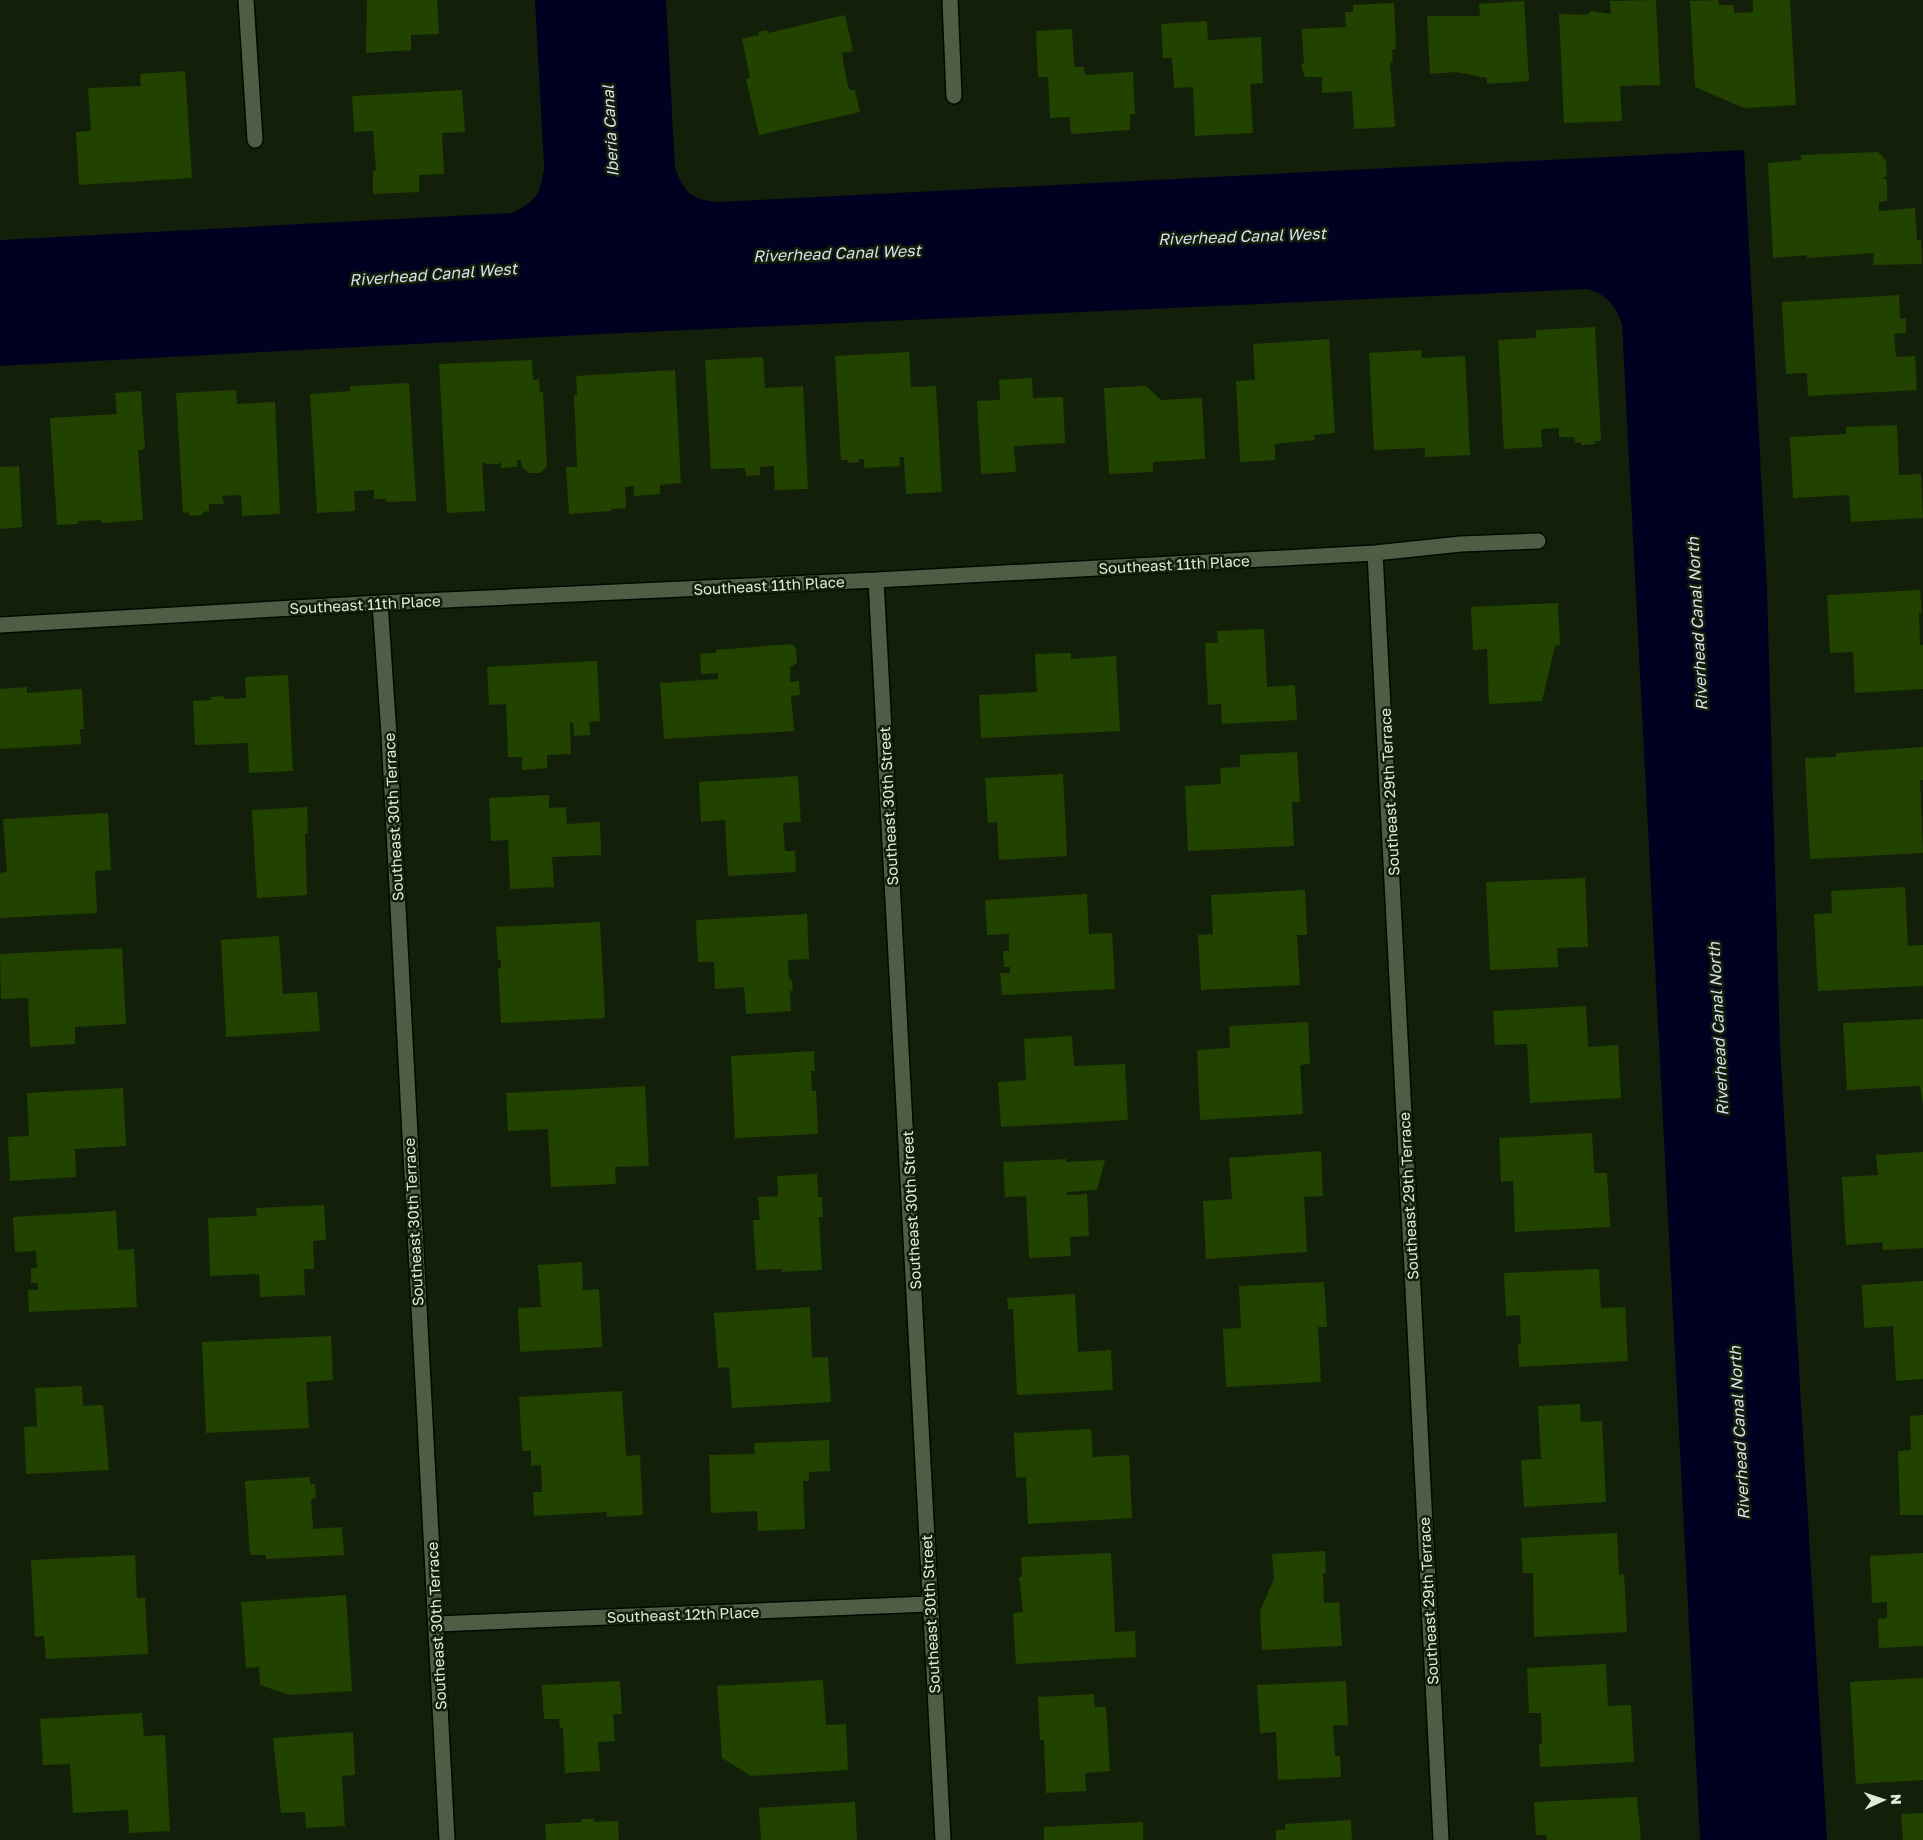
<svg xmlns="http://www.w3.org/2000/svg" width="1923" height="1840" viewBox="0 0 1923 1840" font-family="'Golos Text',sans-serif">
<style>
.water{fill:#020021}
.building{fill:#224200}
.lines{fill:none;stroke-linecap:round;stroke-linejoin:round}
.minor-casing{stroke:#020900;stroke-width:18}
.minor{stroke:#4e5d44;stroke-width:15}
.labels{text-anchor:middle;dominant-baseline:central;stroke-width:5;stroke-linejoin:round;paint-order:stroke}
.street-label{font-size:15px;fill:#e1eadb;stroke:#132009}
.water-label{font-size:16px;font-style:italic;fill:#d8def0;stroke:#132009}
</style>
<rect width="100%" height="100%" fill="#132009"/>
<path class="water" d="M 535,0 L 666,0 L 675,168 C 685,193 691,200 719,202 L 1744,150 L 1767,588 L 1780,1047 L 1827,1840 L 1700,1840 L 1622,324 C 1615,305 1607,295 1588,289 L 602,334 L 0,366 L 0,240 L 511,213 C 536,202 540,195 544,168 Z"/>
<path class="building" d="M 367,0 L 437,0 L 439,34 L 411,35 L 411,50 L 366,53 Z
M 1656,0 L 1660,85 L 1620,86 L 1622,121 L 1564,123 L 1559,14 L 1587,15 L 1591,11 L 1611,14 L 1610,1 Z
M 1718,0 L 1719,5 L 1734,5 L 1734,13 L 1753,12 L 1753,0 L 1790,0 L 1796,105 L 1744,108 L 1695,87 L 1690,1 Z
M 1524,1 L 1529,81 L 1487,84 L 1487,78 L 1456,72 L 1430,74 L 1427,16 L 1480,16 L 1479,4 Z
M 1394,3 L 1396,49 L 1392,50 L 1393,62 L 1390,63 L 1395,127 L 1354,129 L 1352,91 L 1322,93 L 1322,77 L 1305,77 L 1301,64 L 1304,64 L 1302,29 L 1346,27 L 1345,12 L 1353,12 L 1353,5 Z
M 845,15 L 853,51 L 842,53 L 845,72 L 848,86 L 850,90 L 855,90 L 860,112 L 759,135 L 746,79 L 750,78 L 742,39 L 759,35 L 758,32 L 767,30 L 768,33 Z
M 1207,21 L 1208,40 L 1261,37 L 1263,83 L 1250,84 L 1253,133 L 1195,136 L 1193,87 L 1174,88 L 1172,58 L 1163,58 L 1161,24 Z
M 1072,29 L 1074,67 L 1084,67 L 1085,75 L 1133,72 L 1135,114 L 1130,114 L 1130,130 L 1071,134 L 1070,117 L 1050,118 L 1048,77 L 1038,77 L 1036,31 Z
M 185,71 L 192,178 L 79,185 L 76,132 L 91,131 L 88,88 L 141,86 L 140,74 Z
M 462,90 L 465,132 L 442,133 L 444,174 L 419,175 L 419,192 L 373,194 L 373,171 L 376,171 L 373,131 L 354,132 L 352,96 Z
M 1878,152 L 1886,160 L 1887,174 L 1883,179 L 1887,179 L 1887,201 L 1879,202 L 1879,211 L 1915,208 L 1917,240 L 1921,240 L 1922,264 L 1873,265 L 1874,253 L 1807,258 L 1807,255 L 1773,258 L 1768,163 L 1801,160 L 1801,155 Z
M 1899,295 L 1900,319 L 1906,318 L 1906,333 L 1894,334 L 1896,357 L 1915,356 L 1917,390 L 1808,396 L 1807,373 L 1786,374 L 1782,302 Z
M 1595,327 L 1601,441 L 1595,441 L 1595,444 L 1581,445 L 1581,442 L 1575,443 L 1574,437 L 1559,437 L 1559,428 L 1541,429 L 1542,447 L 1504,449 L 1498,340 L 1536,338 L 1536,330 Z
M 1329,339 L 1335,433 L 1314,435 L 1315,440 L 1275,444 L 1275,460 L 1240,462 L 1236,381 L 1255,380 L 1253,344 Z
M 1421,350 L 1422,358 L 1465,356 L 1470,455 L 1425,457 L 1425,448 L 1374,450 L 1369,353 Z
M 909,352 L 911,387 L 936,386 L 942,492 L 906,494 L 904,457 L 899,457 L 900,466 L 864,468 L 864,459 L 859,459 L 859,462 L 848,463 L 848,460 L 841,460 L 835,356 Z
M 763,357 L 765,388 L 803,386 L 808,489 L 775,490 L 774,466 L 760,467 L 760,475 L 746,476 L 745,468 L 711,469 L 705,360 Z
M 532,360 L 533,380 L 539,379 L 540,392 L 543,392 L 547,466 L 540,473 L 529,473 L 522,467 L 521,460 L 517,460 L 517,467 L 501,468 L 501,461 L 499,464 L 486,464 L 482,462 L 485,511 L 447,513 L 439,364 Z
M 675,370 L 681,483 L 660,485 L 660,494 L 634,496 L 634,486 L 625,487 L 626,508 L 611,509 L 611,511 L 569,514 L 566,467 L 577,467 L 574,395 L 577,395 L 576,376 Z
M 1032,378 L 1033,398 L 1063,397 L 1065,443 L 1014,446 L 1016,472 L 981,474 L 977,401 L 1000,400 L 999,380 Z
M 409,383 L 416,501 L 386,502 L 386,499 L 374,499 L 374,490 L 354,491 L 355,511 L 317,513 L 310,394 L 350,391 L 350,386 Z
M 1146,386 L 1161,400 L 1202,398 L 1205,459 L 1153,462 L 1153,472 L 1109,474 L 1104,388 Z
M 236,390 L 237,404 L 275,402 L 280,514 L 242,516 L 241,495 L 222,496 L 224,504 L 209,504 L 209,511 L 203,512 L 203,515 L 189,516 L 189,512 L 183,513 L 176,393 Z
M 141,391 L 145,449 L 138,450 L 143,520 L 101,523 L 101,520 L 78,521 L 78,524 L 57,525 L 50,418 L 117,414 L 115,393 Z
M 1897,425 L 1899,475 L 1921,474 L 1923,518 L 1851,522 L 1849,495 L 1793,498 L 1790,437 L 1846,434 L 1846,427 Z
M 19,466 L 22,527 L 0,529 L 0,467 Z
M 1920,590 L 1922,613 L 1919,613 L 1920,645 L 1923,645 L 1923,689 L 1855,693 L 1853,652 L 1830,653 L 1827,595 Z
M 1558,603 L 1560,645 L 1555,646 L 1542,701 L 1489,704 L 1487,649 L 1473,650 L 1471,607 Z
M 1264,629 L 1267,687 L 1295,685 L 1297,720 L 1222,724 L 1221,704 L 1208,705 L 1205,643 L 1218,643 L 1217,631 Z
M 792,644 L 796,649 L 797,663 L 790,667 L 790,682 L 799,681 L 800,695 L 791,696 L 794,731 L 664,739 L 660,683 L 718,679 L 718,673 L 701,674 L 700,654 L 716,653 L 716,650 Z
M 1071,653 L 1071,659 L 1116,656 L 1120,731 L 981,738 L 979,695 L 1037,692 L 1035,654 Z
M 597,661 L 600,721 L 589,722 L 590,735 L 574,736 L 573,723 L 570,723 L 571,754 L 547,755 L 547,768 L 522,770 L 522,757 L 508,757 L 506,704 L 489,705 L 487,667 Z
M 288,675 L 293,771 L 249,773 L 248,743 L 195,745 L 193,701 L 211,700 L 211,697 L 224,696 L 224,699 L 246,698 L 245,677 Z
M 27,687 L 27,693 L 82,689 L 84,729 L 80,729 L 81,744 L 0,749 L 0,689 Z
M 1923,747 L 1923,780 L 1920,780 L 1923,853 L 1810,859 L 1805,758 L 1836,757 L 1836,753 Z
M 1297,752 L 1300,802 L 1292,802 L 1294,846 L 1188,851 L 1185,786 L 1221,784 L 1220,768 L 1240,767 L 1240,755 Z
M 1063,774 L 1067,856 L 999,860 L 997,822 L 988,823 L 985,778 Z
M 798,776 L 801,822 L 783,823 L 785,851 L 795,851 L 796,872 L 728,876 L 725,820 L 701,822 L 699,782 Z
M 549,795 L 549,808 L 566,807 L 567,824 L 600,822 L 601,855 L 552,857 L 554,887 L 510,889 L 508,840 L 491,841 L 489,798 Z
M 307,807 L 308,833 L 305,834 L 307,895 L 257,898 L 252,810 Z
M 108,813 L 111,870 L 95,871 L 97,913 L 0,918 L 0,873 L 7,872 L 3,819 Z
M 1585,878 L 1588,947 L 1557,948 L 1558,967 L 1490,970 L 1486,882 Z
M 1905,887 L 1908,946 L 1923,945 L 1923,986 L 1818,991 L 1814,914 L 1832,913 L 1831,891 Z
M 1305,890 L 1307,935 L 1297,935 L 1300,985 L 1201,990 L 1198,935 L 1213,934 L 1211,895 Z
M 1087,894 L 1089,934 L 1112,933 L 1115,989 L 1002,995 L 1000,973 L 1010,973 L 1010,967 L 1004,967 L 1003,951 L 1009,951 L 1009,934 L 987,935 L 985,900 Z
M 807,914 L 809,959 L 788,960 L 789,979 L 792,980 L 793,991 L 790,991 L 791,1011 L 746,1014 L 744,987 L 715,989 L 714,962 L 698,962 L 696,920 Z
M 600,922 L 605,1018 L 501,1023 L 498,969 L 501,968 L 501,960 L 498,960 L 496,927 Z
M 279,936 L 283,994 L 317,992 L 320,1031 L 226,1037 L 221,940 Z
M 122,948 L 126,1024 L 75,1027 L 75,1044 L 30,1047 L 28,998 L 1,999 L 0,954 Z
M 1586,1006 L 1588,1047 L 1618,1045 L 1621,1098 L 1530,1103 L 1527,1044 L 1495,1045 L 1493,1011 Z
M 1923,1019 L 1923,1105 L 1920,1086 L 1847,1090 L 1843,1023 Z
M 1308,1022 L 1310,1064 L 1300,1065 L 1303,1114 L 1200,1120 L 1197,1050 L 1230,1048 L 1229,1026 Z
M 1072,1036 L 1074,1066 L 1125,1064 L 1128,1120 L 1001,1127 L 998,1082 L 1026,1080 L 1024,1039 Z
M 814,1051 L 815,1071 L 811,1071 L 812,1091 L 816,1091 L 818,1134 L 735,1138 L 731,1056 Z
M 645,1086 L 649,1166 L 615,1167 L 616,1184 L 551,1187 L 548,1129 L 508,1131 L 506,1093 Z
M 123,1088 L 126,1146 L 75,1149 L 76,1177 L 10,1181 L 8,1137 L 29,1136 L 27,1093 Z
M 1592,1133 L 1594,1173 L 1607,1173 L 1610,1227 L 1515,1232 L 1513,1181 L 1501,1182 L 1499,1138 Z
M 1321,1151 L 1323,1196 L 1304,1197 L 1307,1252 L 1206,1259 L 1203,1201 L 1232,1199 L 1229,1158 Z
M 1923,1152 L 1923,1248 L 1883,1250 L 1882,1242 L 1846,1245 L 1842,1177 L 1878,1175 L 1876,1155 Z
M 1066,1159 L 1066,1162 L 1105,1160 L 1097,1190 L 1067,1192 L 1067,1195 L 1087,1194 L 1089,1236 L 1070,1237 L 1071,1256 L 1029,1258 L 1026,1196 L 1005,1197 L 1003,1162 Z
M 817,1174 L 818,1197 L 822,1197 L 823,1217 L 819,1217 L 822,1270 L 782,1272 L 782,1269 L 756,1270 L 753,1220 L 760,1220 L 758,1197 L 778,1196 L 777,1176 Z
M 324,1205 L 326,1240 L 313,1241 L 314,1269 L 304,1269 L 305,1295 L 260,1297 L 259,1274 L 210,1276 L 208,1218 L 257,1216 L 256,1208 Z
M 116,1211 L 118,1250 L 134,1249 L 137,1307 L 29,1312 L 28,1290 L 38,1290 L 38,1283 L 31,1283 L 31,1268 L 37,1268 L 36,1251 L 15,1252 L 13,1217 Z
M 582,1262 L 583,1290 L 599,1289 L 602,1347 L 520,1352 L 518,1308 L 541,1307 L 538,1265 Z
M 1599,1269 L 1601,1308 L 1625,1307 L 1628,1361 L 1519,1367 L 1518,1344 L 1521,1344 L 1520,1315 L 1506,1316 L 1504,1273 Z
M 1923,1281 L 1923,1379 L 1896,1381 L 1893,1326 L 1864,1328 L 1862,1285 Z
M 1324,1282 L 1327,1327 L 1318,1327 L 1321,1382 L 1226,1387 L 1223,1329 L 1241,1328 L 1239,1286 Z
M 1075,1294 L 1078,1352 L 1111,1350 L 1113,1390 L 1017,1395 L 1013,1309 L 1008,1309 L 1007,1298 Z
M 810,1307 L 812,1358 L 828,1357 L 831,1402 L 732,1408 L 729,1367 L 718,1368 L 714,1313 Z
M 331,1336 L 333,1380 L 306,1382 L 309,1428 L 206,1433 L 202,1342 Z
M 82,1386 L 83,1406 L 103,1405 L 109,1470 L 26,1474 L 24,1427 L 37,1426 L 35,1388 Z
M 622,1391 L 626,1456 L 640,1455 L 643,1515 L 607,1517 L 607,1512 L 534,1516 L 533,1492 L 542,1492 L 541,1465 L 531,1466 L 531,1451 L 522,1451 L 519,1397 Z
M 1580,1404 L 1581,1422 L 1602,1421 L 1606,1502 L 1524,1507 L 1521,1460 L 1541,1459 L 1538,1406 Z
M 1923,1415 L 1923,1515 L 1900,1515 L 1898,1451 L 1911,1450 L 1910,1416 Z
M 1091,1429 L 1093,1457 L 1129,1455 L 1132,1518 L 1028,1524 L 1026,1477 L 1016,1478 L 1014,1433 Z
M 829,1440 L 830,1471 L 809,1472 L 809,1481 L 803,1481 L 805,1529 L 758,1531 L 757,1511 L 711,1513 L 709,1455 L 755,1454 L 754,1443 Z
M 310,1477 L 310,1484 L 315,1484 L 316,1498 L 311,1499 L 313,1529 L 342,1527 L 344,1555 L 266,1559 L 266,1555 L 250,1555 L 245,1481 Z
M 1617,1533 L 1619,1575 L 1624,1574 L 1627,1632 L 1534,1637 L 1533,1573 L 1523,1573 L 1521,1538 Z
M 1325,1551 L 1326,1573 L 1323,1573 L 1324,1603 L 1339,1602 L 1342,1646 L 1262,1650 L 1260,1611 L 1274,1579 L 1272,1554 Z
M 1111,1553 L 1115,1632 L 1135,1631 L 1136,1657 L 1016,1664 L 1013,1613 L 1023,1612 L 1019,1577 L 1022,1577 L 1021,1557 Z
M 1923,1553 L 1923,1646 L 1879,1648 L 1878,1619 L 1887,1618 L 1887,1602 L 1872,1603 L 1870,1556 Z
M 135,1555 L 137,1598 L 145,1598 L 148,1654 L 46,1659 L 44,1636 L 35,1637 L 31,1560 Z
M 346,1595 L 352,1691 L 290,1695 L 260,1685 L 259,1667 L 246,1668 L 241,1602 Z
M 1606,1664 L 1608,1706 L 1631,1705 L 1634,1762 L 1540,1767 L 1539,1744 L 1542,1744 L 1541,1713 L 1529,1713 L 1527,1668 Z
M 1923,1678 L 1923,1780 L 1856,1784 L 1850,1682 Z
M 823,1680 L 826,1725 L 846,1724 L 848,1770 L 751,1776 L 722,1758 L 717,1686 Z
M 620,1681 L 622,1714 L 613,1714 L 615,1741 L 598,1742 L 600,1771 L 565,1773 L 563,1728 L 560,1728 L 559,1719 L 544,1719 L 542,1685 Z
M 1346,1681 L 1348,1725 L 1333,1726 L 1335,1756 L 1340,1756 L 1341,1777 L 1278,1780 L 1276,1732 L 1260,1733 L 1257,1685 Z
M 1094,1694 L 1095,1707 L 1106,1707 L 1110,1771 L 1085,1773 L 1086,1791 L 1046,1793 L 1044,1740 L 1040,1740 L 1038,1697 Z
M 142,1713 L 144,1736 L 165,1735 L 170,1831 L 129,1833 L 128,1810 L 73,1813 L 70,1764 L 43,1765 L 40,1719 Z
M 353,1732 L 355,1775 L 342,1776 L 345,1826 L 306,1828 L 305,1812 L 281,1813 L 273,1738 Z
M 1637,1797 L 1641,1840 L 1547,1840 L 1546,1835 L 1536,1835 L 1534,1802 Z
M 855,1802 L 857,1840 L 761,1840 L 759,1808 Z
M 1923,1813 L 1923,1840 L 1903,1840 L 1901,1814 Z
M 581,1819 L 594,1819 L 594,1822 L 618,1821 L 619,1840 L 546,1840 L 545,1824 L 581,1822 Z
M 1351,1820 L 1352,1840 L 1276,1840 L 1276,1830 L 1285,1830 L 1285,1824 Z
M 1143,1822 L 1143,1840 L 1044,1840 L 1044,1827 Z"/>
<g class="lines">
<g class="minor-casing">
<path id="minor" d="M 246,0 L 255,140
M 950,0 L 954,96
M 1375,553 C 1399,982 1418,1411 1441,1840
M 876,580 L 943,1840
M 380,603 L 389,735 L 447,1840
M 0,625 L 380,603 L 876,580 L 1375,553 L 1461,544 L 1538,541
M 436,1624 L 929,1604"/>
</g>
<use href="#minor" class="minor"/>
</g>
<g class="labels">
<g class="street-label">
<text transform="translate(1174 564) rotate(-3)">Southeast 11th Place</text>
<text transform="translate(769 585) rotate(-3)">Southeast 11th Place</text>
<text transform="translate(365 604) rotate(-3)">Southeast 11th Place</text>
<text transform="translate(1389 792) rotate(-93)">Southeast 29th Terrace</text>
<text transform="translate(888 806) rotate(-93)">Southeast 30th Street</text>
<text transform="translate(393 817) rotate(-93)">Southeast 30th Terrace</text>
<text transform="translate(1408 1196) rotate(-93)">Southeast 29th Terrace</text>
<text transform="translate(911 1210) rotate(-93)">Southeast 30th Street</text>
<text transform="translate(413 1222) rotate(-93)">Southeast 30th Terrace</text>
<text transform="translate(1428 1601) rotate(-93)">Southeast 29th Terrace</text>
<text transform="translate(683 1614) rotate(-2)">Southeast 12th Place</text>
<text transform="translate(930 1614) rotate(-93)">Southeast 30th Street</text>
<text transform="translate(436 1626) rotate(-93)">Southeast 30th Terrace</text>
</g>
<g class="water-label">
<text transform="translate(610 131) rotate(-93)">Iberia Canal</text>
<text transform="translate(1242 236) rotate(-2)">Riverhead Canal West</text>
<text transform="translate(837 253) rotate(-2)">Riverhead Canal West</text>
<text transform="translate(433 274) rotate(-4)">Riverhead Canal West</text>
<text transform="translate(1697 624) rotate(-93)">Riverhead Canal North</text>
<text transform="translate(1718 1029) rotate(-93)">Riverhead Canal North</text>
<text transform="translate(1739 1433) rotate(-93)">Riverhead Canal North</text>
</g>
</g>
<g transform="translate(1883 1800) rotate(87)" stroke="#132009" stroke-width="4" paint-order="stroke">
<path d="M0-4L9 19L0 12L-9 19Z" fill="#e1eadb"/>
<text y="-8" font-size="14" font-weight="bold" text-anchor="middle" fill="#e1eadb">N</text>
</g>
</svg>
